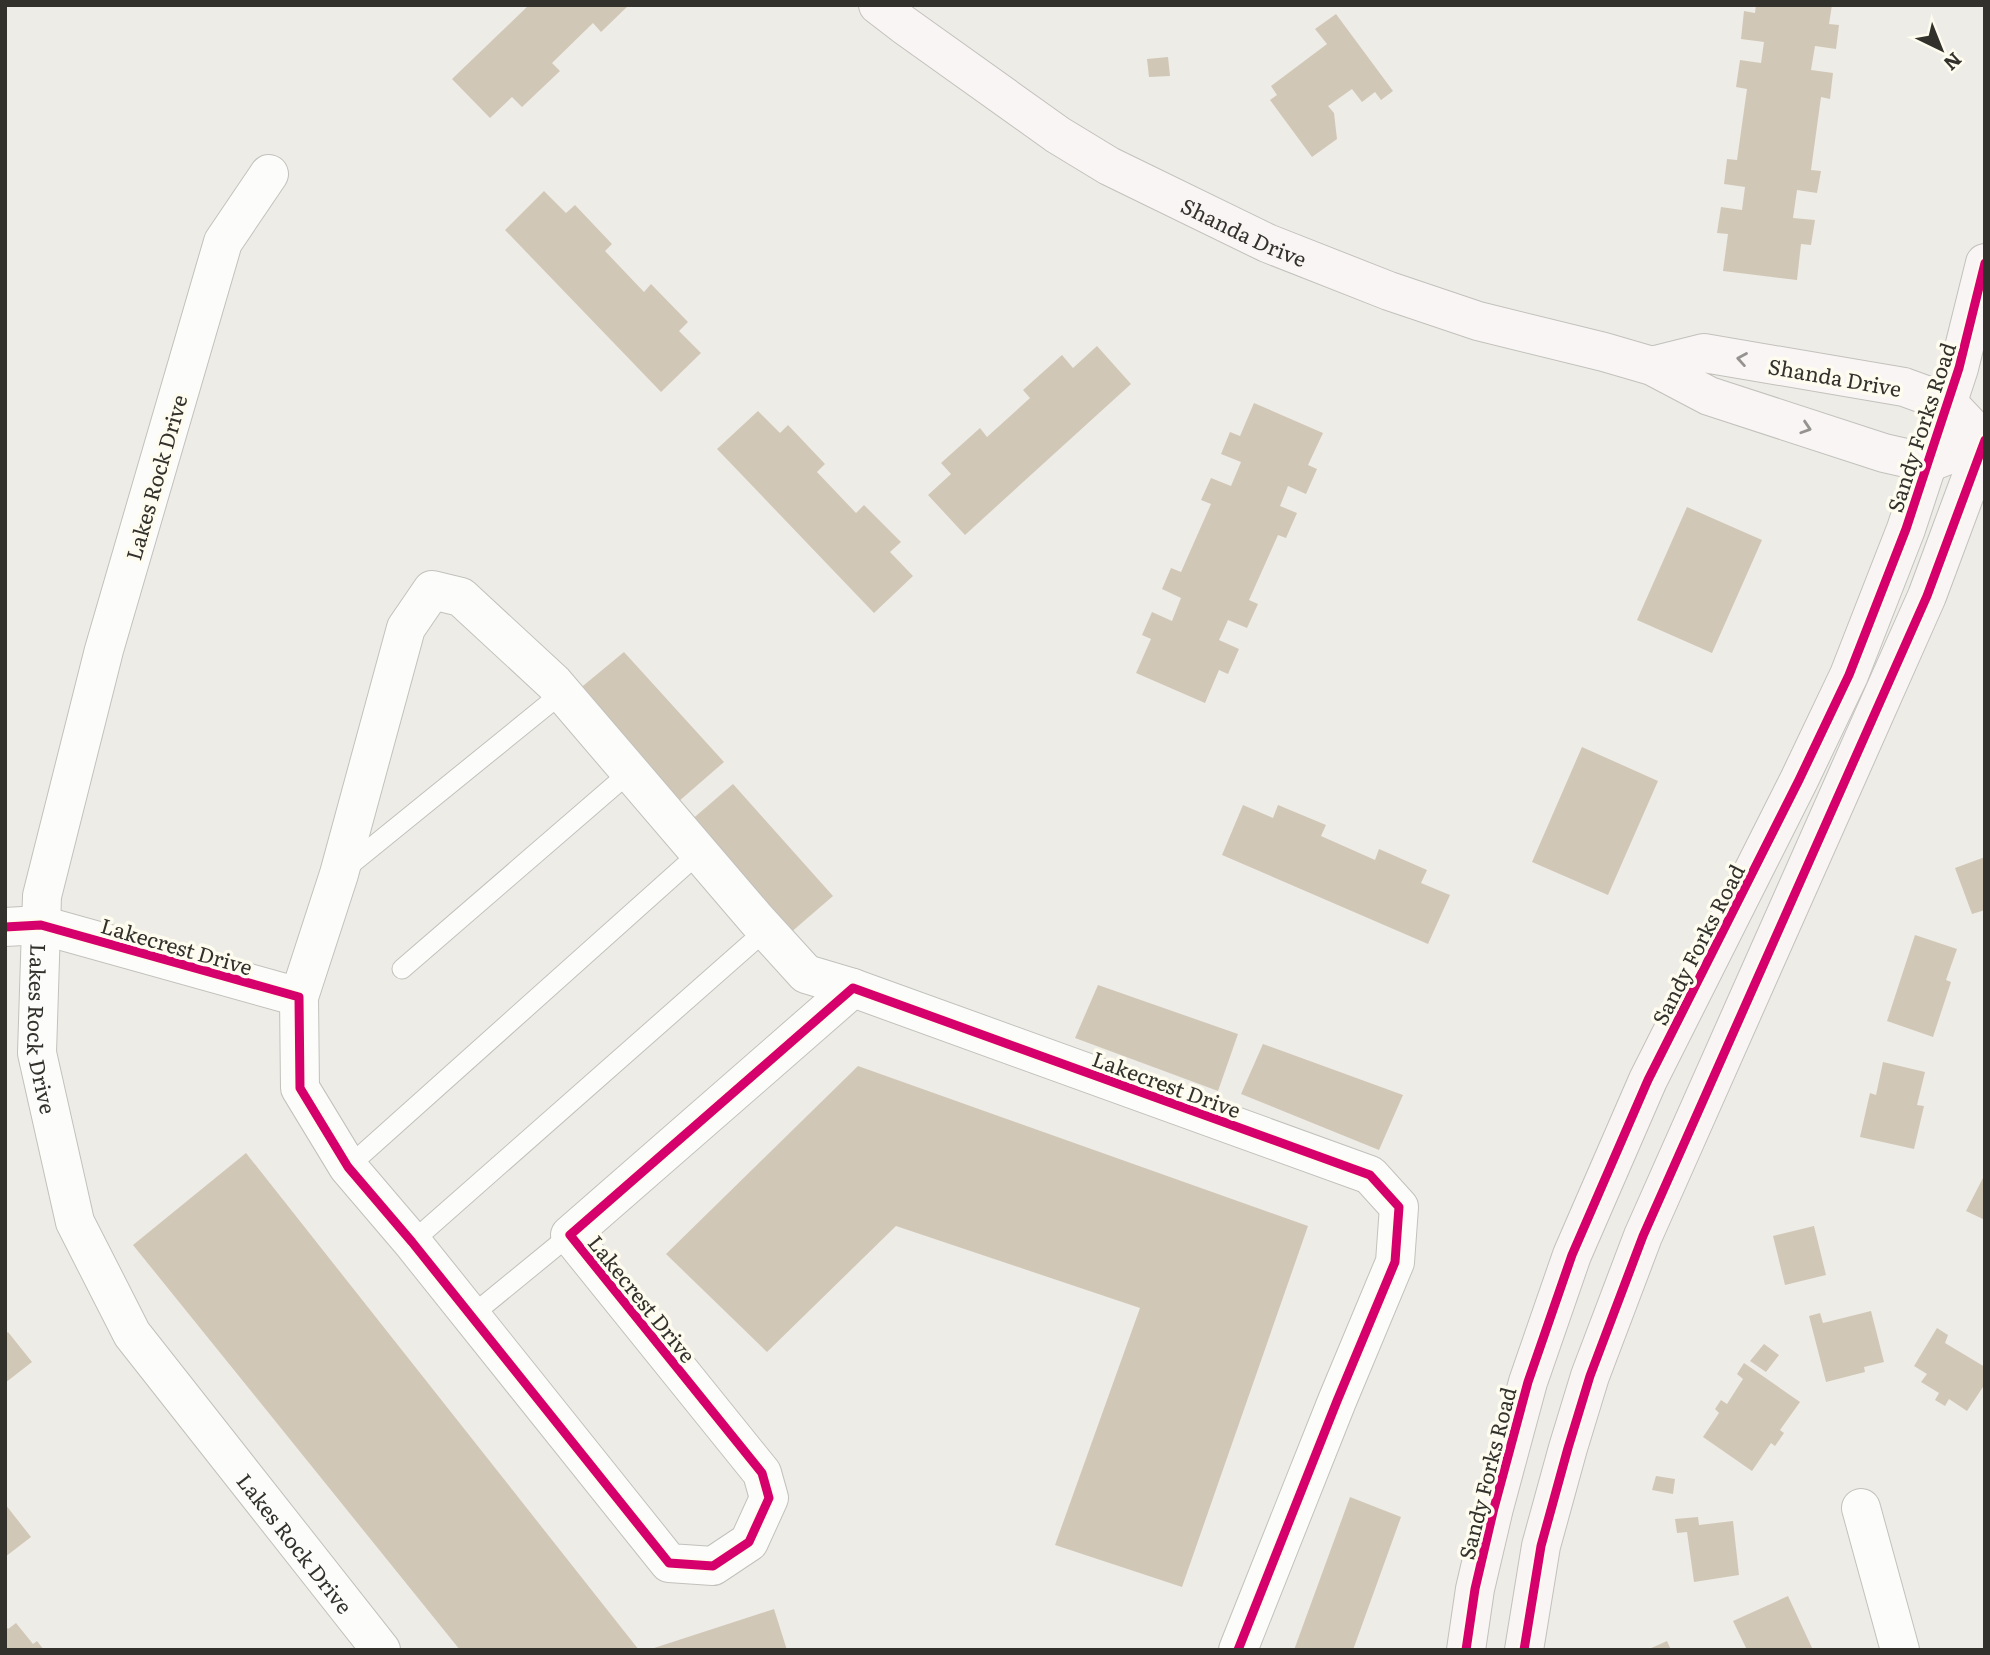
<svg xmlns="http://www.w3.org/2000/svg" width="1990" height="1655" viewBox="0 0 1990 1655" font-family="Literata,serif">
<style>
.building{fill:#d1c7b7}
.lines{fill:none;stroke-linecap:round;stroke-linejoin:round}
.lane-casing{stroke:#c2c1bc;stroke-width:21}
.street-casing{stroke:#c2c1bc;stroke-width:40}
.secondary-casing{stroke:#c2c1bc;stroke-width:40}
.lane{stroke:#fcfcfb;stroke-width:19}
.street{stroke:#fcfcfb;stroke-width:38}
.secondary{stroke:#f8f5f4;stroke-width:38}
.cycleway-casing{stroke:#fefcef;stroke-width:13}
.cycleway{stroke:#d6006c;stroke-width:9}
.oneway{stroke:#959390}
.labels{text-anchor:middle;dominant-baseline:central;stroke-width:7;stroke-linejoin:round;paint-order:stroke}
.street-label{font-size:21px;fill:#32312c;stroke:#fefcef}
</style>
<rect width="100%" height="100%" fill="#eeece6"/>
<path class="building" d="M 529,5 L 629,5 L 601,32 L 593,23 L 552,63 L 560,71 L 522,107 L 512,97 L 490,118 L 452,79 Z
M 1756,5 L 1832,5 L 1829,24 L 1839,25 L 1836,49 L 1815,46 L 1811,70 L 1833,73 L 1830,99 L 1821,97 L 1811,170 L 1821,171 L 1817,193 L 1797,190 L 1793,218 L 1815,220 L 1811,245 L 1801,244 L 1797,280 L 1723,271 L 1728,234 L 1717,233 L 1721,207 L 1742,210 L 1745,187 L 1724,184 L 1727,159 L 1737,160 L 1747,89 L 1736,87 L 1740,60 L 1761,63 L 1764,42 L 1741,39 L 1744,11 L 1755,13 Z
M 1336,14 L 1393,91 L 1381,100 L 1375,92 L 1362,102 L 1352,89 L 1328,106 L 1334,113 L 1337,139 L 1312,157 L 1270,100 L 1277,95 L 1271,86 L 1327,44 L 1315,29 Z
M 1168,57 L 1170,76 L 1149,77 L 1147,59 Z
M 544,191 L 566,213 L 575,205 L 612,244 L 605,251 L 644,292 L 651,284 L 688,322 L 679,331 L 701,353 L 661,392 L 505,230 Z
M 1097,346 L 1131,384 L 965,535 L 928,495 L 951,474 L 941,463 L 980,428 L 987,437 L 1030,398 L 1023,390 L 1062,355 L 1073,368 Z
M 1254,403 L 1323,433 L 1308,465 L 1317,469 L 1306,494 L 1288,486 L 1280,506 L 1297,513 L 1286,538 L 1278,535 L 1249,600 L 1258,604 L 1247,628 L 1228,620 L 1219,640 L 1239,649 L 1228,674 L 1219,670 L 1205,703 L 1136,673 L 1151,639 L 1142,635 L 1152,612 L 1172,621 L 1181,598 L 1162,589 L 1171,568 L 1181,572 L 1211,504 L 1201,500 L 1211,478 L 1231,486 L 1241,462 L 1221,454 L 1230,432 L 1240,436 Z
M 758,411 L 780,433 L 788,425 L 825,464 L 817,472 L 856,513 L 864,505 L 901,542 L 890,552 L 913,576 L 874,613 L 717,449 Z
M 1687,507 L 1762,540 L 1712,653 L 1637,620 Z
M 624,652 L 724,762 L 678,802 L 578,690 Z
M 1582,747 L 1658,781 L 1608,895 L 1532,862 Z
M 733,784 L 833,896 L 789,934 L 689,822 Z
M 1243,805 L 1273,818 L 1278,805 L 1326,825 L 1321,836 L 1375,860 L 1379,849 L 1427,870 L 1421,883 L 1450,895 L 1428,944 L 1222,855 Z
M 1985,857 L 1985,910 L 1972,914 L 1955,868 Z
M 1915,935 L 1957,949 L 1946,980 L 1951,982 L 1933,1037 L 1887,1021 Z
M 1098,985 L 1238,1034 L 1218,1091 L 1075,1038 Z
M 1263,1044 L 1403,1095 L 1379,1150 L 1241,1094 Z
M 1883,1062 L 1925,1072 L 1917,1105 L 1924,1106 L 1914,1149 L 1860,1137 L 1870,1093 L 1876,1095 Z
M 858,1066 L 1308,1226 L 1182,1587 L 1055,1545 L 1140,1308 L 896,1226 L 767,1352 L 666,1254 Z
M 246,1153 L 639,1650 L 460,1650 L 133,1245 Z
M 1985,1174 L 1985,1220 L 1966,1211 Z
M 1814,1226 L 1826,1275 L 1785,1285 L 1773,1236 Z
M 1871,1311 L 1884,1362 L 1864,1367 L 1865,1372 L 1826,1382 L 1809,1316 L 1820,1313 L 1823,1323 Z
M 1937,1328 L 1948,1335 L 1945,1343 L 1985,1367 L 1985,1384 L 1967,1411 L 1949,1399 L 1945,1406 L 1935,1400 L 1939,1393 L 1921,1382 L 1927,1374 L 1914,1366 Z
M 8,1332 L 32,1362 L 5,1383 L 5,1334 Z
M 1764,1344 L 1779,1355 L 1766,1372 L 1750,1361 Z
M 1744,1363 L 1800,1402 L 1780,1430 L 1784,1433 L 1775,1446 L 1771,1443 L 1752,1471 L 1703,1437 L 1719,1413 L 1715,1409 L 1721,1400 L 1727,1404 L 1743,1379 L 1737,1374 Z
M 1656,1476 L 1675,1479 L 1673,1494 L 1652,1490 Z
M 1350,1497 L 1401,1517 L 1353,1650 L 1294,1650 Z
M 5,1504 L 31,1537 L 5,1557 Z
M 1698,1517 L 1699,1525 L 1733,1521 L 1739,1575 L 1694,1582 L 1687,1532 L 1677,1533 L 1675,1519 Z
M 1788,1596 L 1813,1650 L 1747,1650 L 1733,1621 Z
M 774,1609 L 787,1650 L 651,1650 L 651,1649 Z
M 16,1623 L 33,1644 L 37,1641 L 44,1650 L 5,1650 L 5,1625 L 8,1629 Z
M 1667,1641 L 1671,1650 L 1647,1650 Z"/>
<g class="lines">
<g class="lane-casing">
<path id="lane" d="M 345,869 L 562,693
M 402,969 L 630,772
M 348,1167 L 699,853
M 412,1242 L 766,930
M 471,1316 L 570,1235"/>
</g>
<g class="street-casing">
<g id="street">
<path id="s1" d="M 269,174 L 223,242 L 104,650 L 42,896 L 37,1053 L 75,1222 L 132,1334 L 381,1650"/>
<path d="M 5,927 L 41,925 L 299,997 L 300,1088 L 348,1167 L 412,1242 L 669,1563 L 713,1566 L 749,1542 L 769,1498 L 762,1473 L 570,1235 L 853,988 L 1370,1175 L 1399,1207 L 1395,1262 L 1337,1401 L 1238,1650"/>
<path d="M 299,997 L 339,874 L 406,628 L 432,590 L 461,597 L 554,683 L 756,919 L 806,974 L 853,988"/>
<path d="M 1861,1508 L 1900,1650"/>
</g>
</g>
<g class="secondary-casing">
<g id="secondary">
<path id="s2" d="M 878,5 L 904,25 L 1058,135 L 1109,166 L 1267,243 L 1389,291 L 1478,321 L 1604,352 L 1652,366 L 1709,396 L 1884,453 L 1928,463 L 1984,441 L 1948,403 L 1904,387 L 1704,353 L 1652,366"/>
<path d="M 1466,1650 L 1475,1589 L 1494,1508 L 1528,1382 L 1572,1255 L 1648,1080 L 1799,780 L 1849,675 L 1906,529 L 1959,368 L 1985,263"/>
<path d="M 1524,1650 L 1541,1546 L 1568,1448 L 1590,1376 L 1643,1236 L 1927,596 L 1985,440"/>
</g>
</g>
<use href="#lane" class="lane"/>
<use href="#street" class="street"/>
<use href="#secondary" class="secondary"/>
<g class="cycleway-casing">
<path id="cycleway" d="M 5,927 L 41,925 L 299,997 L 300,1088 L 348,1167 L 412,1242 L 669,1563 L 713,1566 L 749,1542 L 769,1498 L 762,1473 L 570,1235 L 853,988 L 1370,1175 L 1399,1207 L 1395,1262 L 1337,1401 L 1238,1650
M 1466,1650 L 1475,1589 L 1494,1508 L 1528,1382 L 1572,1255 L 1648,1080 L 1799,780 L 1849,675 L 1906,529 L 1959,368 L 1985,263
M 1524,1650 L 1541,1546 L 1568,1448 L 1590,1376 L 1643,1236 L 1927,596 L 1985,440"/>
</g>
<use href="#cycleway" class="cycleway"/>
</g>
<defs><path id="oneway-chevron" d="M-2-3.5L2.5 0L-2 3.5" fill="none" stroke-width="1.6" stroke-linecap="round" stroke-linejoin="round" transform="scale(1.75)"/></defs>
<g class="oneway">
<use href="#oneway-chevron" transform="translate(1742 359) rotate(-170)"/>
<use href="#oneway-chevron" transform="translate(1806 428) rotate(18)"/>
</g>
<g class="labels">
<g class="street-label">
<text stroke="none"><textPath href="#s2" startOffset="432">Shanda Drive</textPath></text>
<text transform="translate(1835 376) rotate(10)">Shanda Drive</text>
<text transform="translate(1920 427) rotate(-72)">Sandy Forks Road</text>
<text transform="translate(155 477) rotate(-74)">Lakes Rock Drive</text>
<text transform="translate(1697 944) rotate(-63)">Sandy Forks Road</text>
<text transform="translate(177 945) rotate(16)">Lakecrest Drive</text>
<text stroke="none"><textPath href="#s1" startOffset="894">Lakes Rock Drive</textPath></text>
<text transform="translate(1167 1083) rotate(20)">Lakecrest Drive</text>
<text transform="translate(643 1298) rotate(51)">Lakecrest Drive</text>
<text transform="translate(1486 1473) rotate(-76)">Sandy Forks Road</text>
<text stroke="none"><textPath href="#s1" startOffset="1482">Lakes Rock Drive</textPath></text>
</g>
</g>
<rect width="1990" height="1655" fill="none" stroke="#32312c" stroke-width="14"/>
<g transform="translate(1941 49) rotate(137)" stroke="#fefcef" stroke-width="5" paint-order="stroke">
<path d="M0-5L12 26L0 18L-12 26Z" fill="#32312c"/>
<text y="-10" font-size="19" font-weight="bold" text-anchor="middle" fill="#32312c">N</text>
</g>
</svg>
